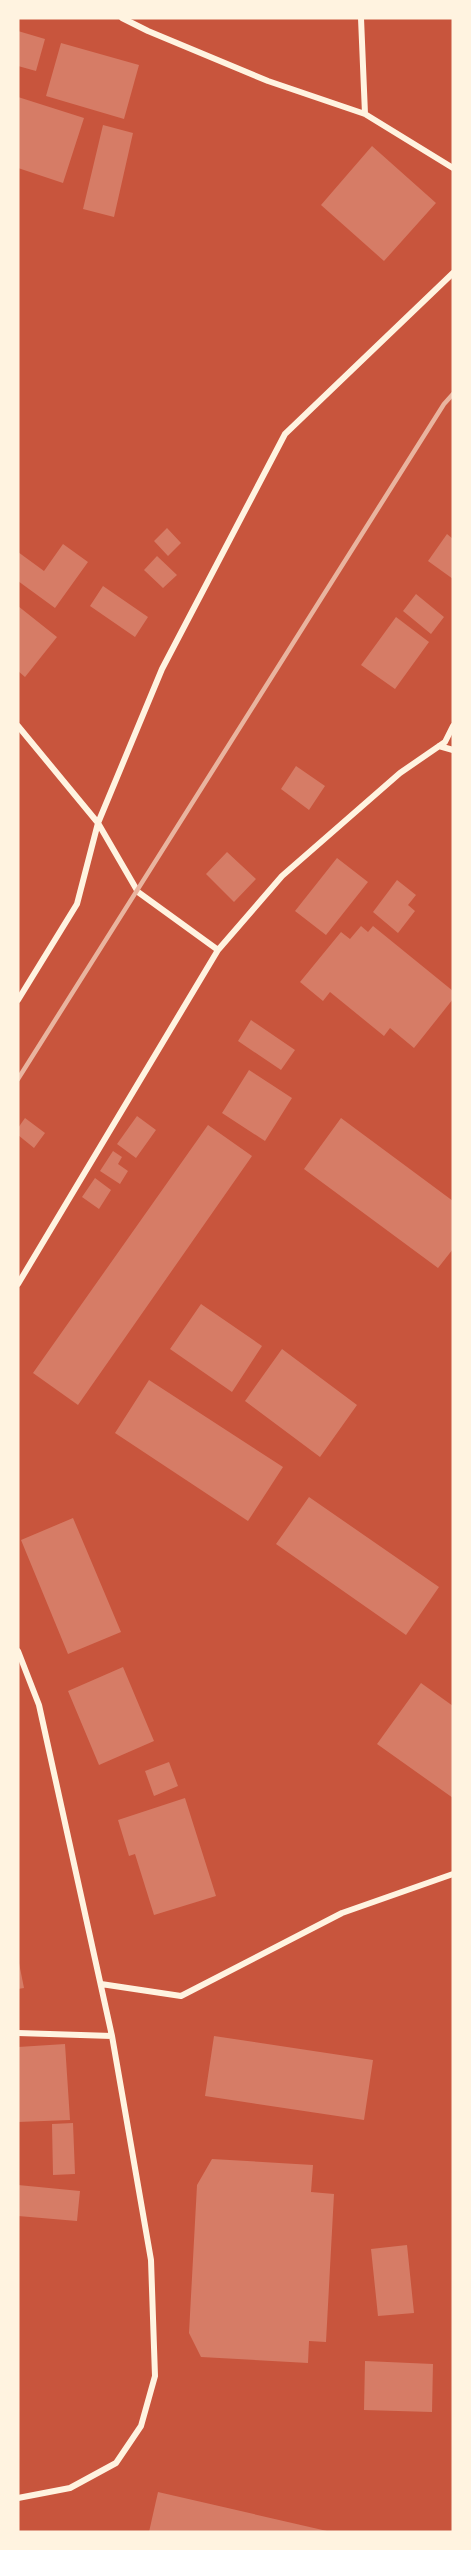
<svg xmlns="http://www.w3.org/2000/svg" width="471" height="2550" viewBox="0 0 471 2550" font-family="Helvetica,sans-serif">
<style>
.building{fill:#d67c66}
.lines{fill:none;stroke-linecap:round;stroke-linejoin:round}
.minor{stroke:#fff3e0;stroke-width:6}
.rail{stroke:#e9b49f;stroke-width:4.5}
</style>
<rect width="100%" height="100%" fill="#c8553d"/>
<path class="building" d="M 18,31 L 45,39 L 36,71 L 18,66 Z
M 61,43 L 139,65 L 124,119 L 46,96 Z
M 18,97 L 84,118 L 63,183 L 18,168 Z
M 103,125 L 133,133 L 114,217 L 83,209 Z
M 372,146 L 436,203 L 384,261 L 321,205 Z
M 167,528 L 181,543 L 168,556 L 154,541 Z
M 447,534 L 453,539 L 453,579 L 428,561 Z
M 63,544 L 88,562 L 55,608 L 18,581 L 18,552 L 44,571 Z
M 157,556 L 177,575 L 163,588 L 144,570 Z
M 103,586 L 148,617 L 135,637 L 90,606 Z
M 416,594 L 444,617 L 431,634 L 403,611 Z
M 18,606 L 57,637 L 25,677 L 18,671 Z
M 396,617 L 429,642 L 395,689 L 361,665 Z
M 296,766 L 325,786 L 309,810 L 281,789 Z
M 227,852 L 256,879 L 234,902 L 206,874 Z
M 337,858 L 368,882 L 326,935 L 295,911 Z
M 397,880 L 416,895 L 408,905 L 415,911 L 398,933 L 373,912 Z
M 361,926 L 368,932 L 373,926 L 453,991 L 453,999 L 414,1048 L 390,1028 L 384,1036 L 330,992 L 323,1001 L 300,982 L 341,932 L 350,939 Z
M 251,1020 L 295,1050 L 281,1070 L 238,1041 Z
M 249,1070 L 292,1098 L 265,1141 L 222,1113 Z
M 137,1116 L 156,1130 L 136,1158 L 117,1144 Z
M 25,1118 L 45,1133 L 34,1148 L 18,1135 L 18,1128 Z
M 341,1118 L 453,1201 L 453,1249 L 438,1268 L 304,1169 Z
M 208,1125 L 252,1156 L 78,1405 L 33,1373 Z
M 113,1151 L 122,1157 L 118,1164 L 128,1171 L 120,1184 L 100,1171 Z
M 95,1178 L 111,1190 L 99,1209 L 82,1197 Z
M 201,1304 L 262,1346 L 232,1392 L 170,1349 Z
M 282,1349 L 357,1405 L 320,1457 L 245,1401 Z
M 149,1380 L 283,1467 L 248,1521 L 115,1433 Z
M 309,1497 L 439,1587 L 406,1635 L 276,1544 Z
M 73,1518 L 121,1632 L 68,1654 L 21,1540 Z
M 123,1667 L 154,1741 L 99,1765 L 68,1691 Z
M 421,1683 L 453,1706 L 453,1798 L 377,1744 Z
M 169,1762 L 178,1786 L 154,1796 L 145,1771 Z
M 185,1798 L 216,1896 L 154,1915 L 135,1854 L 129,1856 L 118,1820 Z
M 18,1958 L 24,1988 L 18,1989 Z
M 214,2036 L 373,2060 L 364,2120 L 205,2096 Z
M 65,2044 L 70,2120 L 18,2122 L 18,2047 Z
M 73,2123 L 75,2174 L 53,2175 L 52,2124 Z
M 212,2159 L 313,2165 L 311,2192 L 334,2194 L 326,2342 L 309,2341 L 308,2363 L 201,2357 L 189,2333 L 197,2185 Z
M 18,2185 L 80,2191 L 77,2221 L 18,2216 Z
M 407,2245 L 414,2313 L 378,2316 L 371,2249 Z
M 365,2361 L 433,2364 L 432,2412 L 364,2410 Z
M 158,2492 L 327,2531 L 327,2532 L 149,2532 Z"/>
<g class="lines">
<path class="minor" d="M 122,18 L 148,31 L 268,81 L 365,114 L 453,168
M 361,18 L 365,114
M 18,726 L 98,823 L 138,892 L 218,950
M 439,746 L 453,750
M 18,1000 L 77,904 L 98,823 L 162,669 L 285,434 L 453,273
M 18,1284 L 218,950 L 282,876 L 400,773 L 445,742 L 453,726
M 18,1651 L 39,1705 L 112,2036 L 151,2260 L 155,2376 L 141,2426 L 116,2463 L 70,2488 L 18,2498
M 101,1984 L 181,1996 L 342,1913 L 453,1874
M 18,2033 L 112,2036"/>
<path class="rail" d="M 18,1079 L 444,404 L 453,394"/>
</g>
<rect width="471" height="2550" fill="none" stroke="#fff3e0" stroke-width="39"/>
</svg>
